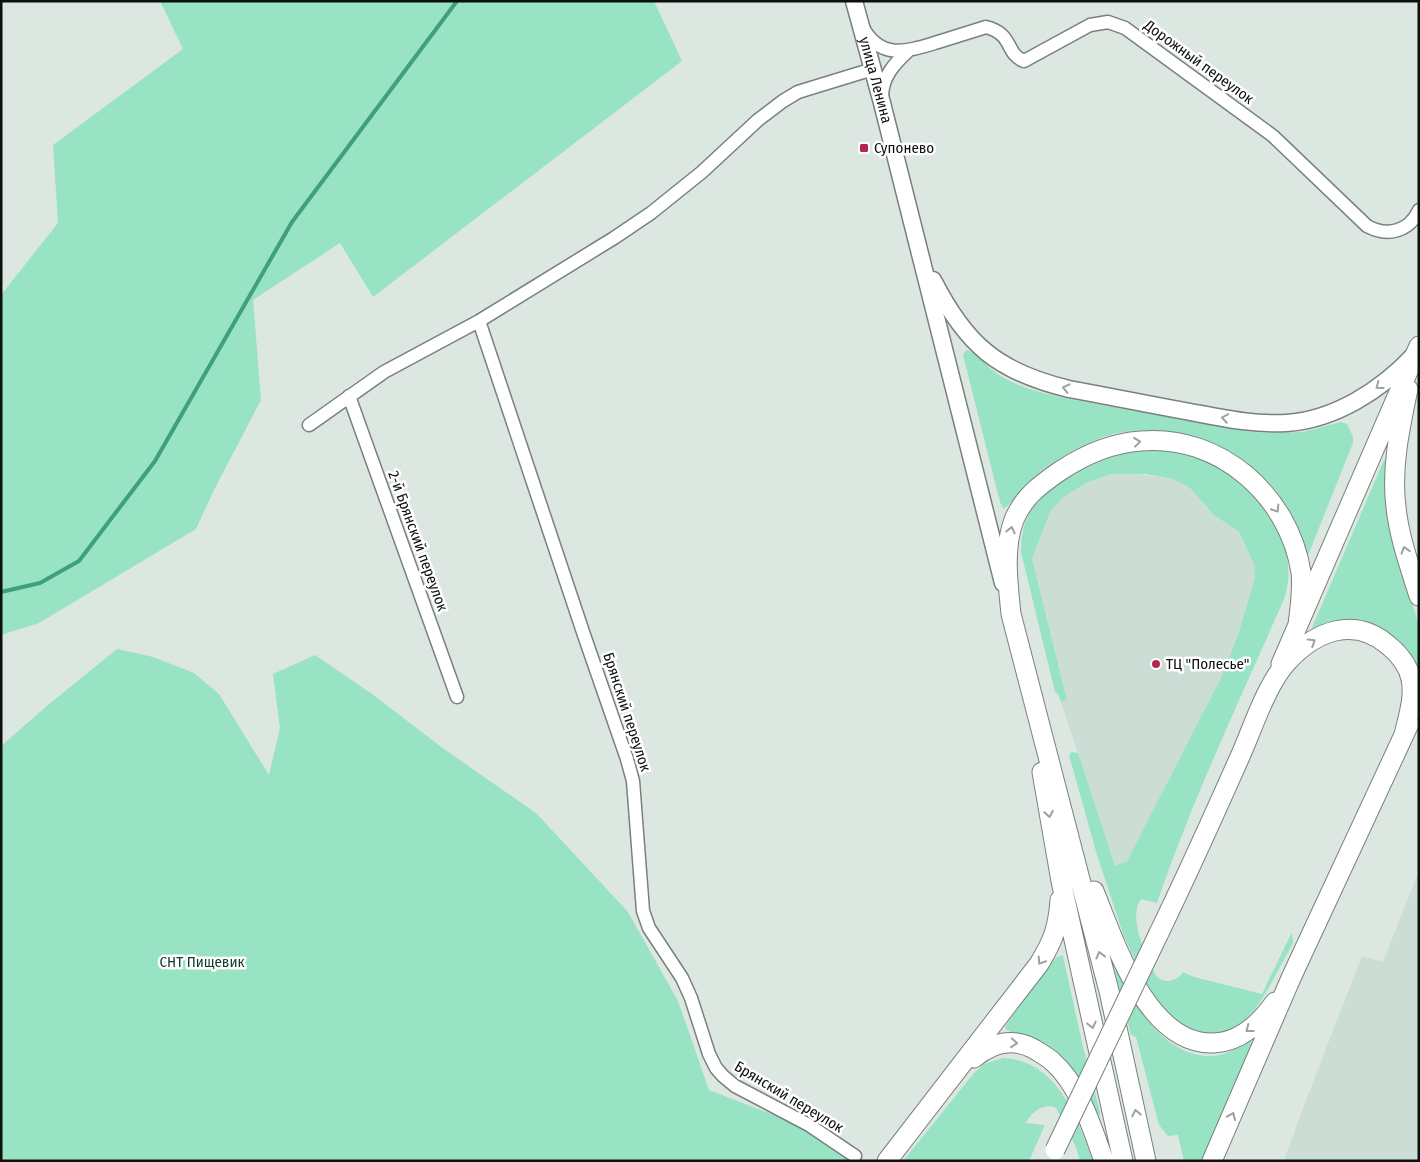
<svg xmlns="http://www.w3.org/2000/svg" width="1420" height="1162" viewBox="0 0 1420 1162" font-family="'Fira Sans Condensed',sans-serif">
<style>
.built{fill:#cbddd5}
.green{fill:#97e3c3}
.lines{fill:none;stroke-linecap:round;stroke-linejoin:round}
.stream{stroke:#409f7d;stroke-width:4}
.minor-casing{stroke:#78817c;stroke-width:15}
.major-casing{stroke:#78817c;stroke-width:19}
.highway-casing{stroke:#78817c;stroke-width:21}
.minor{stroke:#fff;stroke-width:12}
.major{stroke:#fff;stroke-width:16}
.highway{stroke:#fff;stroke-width:19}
.highway-bridge-casing{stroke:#78817c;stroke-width:21;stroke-linecap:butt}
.highway-bridge{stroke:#fff;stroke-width:19}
.oneway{stroke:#9e9f9f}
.poi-dot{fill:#b6254f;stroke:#fff;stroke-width:2}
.labels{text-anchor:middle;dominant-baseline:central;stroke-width:5;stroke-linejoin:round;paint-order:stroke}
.street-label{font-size:15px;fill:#0d100e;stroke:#fff}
.poi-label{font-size:15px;fill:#0d100e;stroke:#fff;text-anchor:start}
.park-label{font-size:15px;fill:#113b2c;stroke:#fff}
</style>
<rect width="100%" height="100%" fill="#dde7e2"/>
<path class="built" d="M 1129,473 L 1174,479 L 1189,487 L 1214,515 L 1239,532 L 1254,564 L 1255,576 L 1238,635 L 1221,678 L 1127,861 L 1115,866 L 1061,702 L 1067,700 L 1032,559 L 1050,512 L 1061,498 L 1086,483 L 1111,474 Z
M 1419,871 L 1419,1161 L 1284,1161 L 1303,1108 L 1362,956 L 1383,962 Z"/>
<path class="green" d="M 160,1 L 654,1 L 682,61 L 373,297 L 340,243 L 253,300 L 261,400 L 213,492 L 196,529 L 39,623 L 1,635 L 1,295 L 58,223 L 53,145 L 183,49 Z
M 966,350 C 975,351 984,363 991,369 C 1010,385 1035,391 1059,397 L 1244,431 L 1268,433 L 1303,432 L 1341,422 L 1347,424 L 1353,437 L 1353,443 L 1309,553 L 1307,555 C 1290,486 1239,442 1168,432 C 1143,429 1117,430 1094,441 C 1069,451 1043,467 1024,486 C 1017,493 1012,503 1004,509 L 1000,502 L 963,355 Z
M 1153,450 C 1175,452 1197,456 1216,466 C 1262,489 1302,548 1284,599 C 1240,700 1192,800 1157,903 L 1141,899 C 1127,920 1147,954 1155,974 C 1162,985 1177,982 1183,972 L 1194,977 L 1262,994 L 1292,932 L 1293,943 L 1267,991 L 1254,1011 L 1239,1025 L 1230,1031 L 1215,1035 L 1191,1031 L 1166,1014 L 1146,985 L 1123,934 L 1097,855 L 1069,755 L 1072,752 L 1078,753 L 1115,866 L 1127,861 L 1221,678 L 1238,635 L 1255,577 L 1254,564 L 1239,532 L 1214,515 L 1189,487 L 1173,479 L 1146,474 L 1111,474 L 1086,483 L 1062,498 L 1050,512 L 1032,559 L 1067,700 L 1061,702 L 1058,694 L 1055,692 L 1021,552 C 1021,538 1023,524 1030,512 C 1045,487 1092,462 1119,455 C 1130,452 1142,451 1153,450 Z
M 1388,459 L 1412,602 L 1419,626 L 1419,675 C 1409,665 1380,629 1370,624 C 1350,615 1329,620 1311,630 L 1384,460 Z
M 117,649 L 153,657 L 194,673 L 219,694 L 269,775 L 280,728 L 273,674 L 315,655 L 372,694 L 444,749 L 536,813 L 628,912 L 678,1001 L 709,1090 L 805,1127 L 840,1155 L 855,1156 L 851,1161 L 1,1161 L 1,746 L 48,705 Z
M 1062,955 L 1063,956 L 1083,1047 L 1101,1116 L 1097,1113 C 1083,1083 1070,1054 1038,1040 C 1027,1036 1013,1036 1005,1028 L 1006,1025 L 1055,958 Z
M 1117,970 C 1124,978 1127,991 1133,1000 C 1152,1030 1181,1062 1220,1055 C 1232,1052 1241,1045 1251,1040 L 1252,1046 L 1201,1161 L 1184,1161 L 1178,1135 L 1168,1136 L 1159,1125 L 1136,1037 L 1131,1035 L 1115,972 Z
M 1003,1058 C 1057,1060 1077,1117 1093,1161 L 1080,1161 L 1076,1147 L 1056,1108 L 1051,1106 C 1039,1106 1032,1113 1025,1123 L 1045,1125 L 1029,1161 L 903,1161 L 974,1073 L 984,1064 Z"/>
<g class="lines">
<path class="stream" d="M 1,592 L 40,583 L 79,561 L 155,461 L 292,222 L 457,1"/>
<g class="minor-casing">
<path id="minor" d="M 863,28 C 882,61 908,51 938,42 C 954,37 970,32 986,27 C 1014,34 1005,54 1024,61 L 1090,25 L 1108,22 L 1125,28 L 1273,136 L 1367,226 C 1387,237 1409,232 1419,210
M 882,97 C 882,77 894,64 908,51
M 479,321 L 584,635 L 627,759 L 633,781 L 643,911 L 649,928 L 682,978 L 691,998 L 709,1054 L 716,1068 L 723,1076 L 735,1086 L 809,1125 L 855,1156
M 349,396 L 457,697
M 309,425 L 384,372 L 479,321 L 614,238 L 651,213 L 702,172 L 758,120 L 783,101 L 798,92 L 811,88 L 873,69"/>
</g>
<g class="major-casing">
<g id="major">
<path id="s1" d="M 854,1 L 882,103 L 1003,583"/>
<path d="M 933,280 C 966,345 998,372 1069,389 C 1108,396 1146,404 1185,411 C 1218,417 1252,425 1286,423 C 1335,420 1381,390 1414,355"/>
</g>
</g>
<g class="highway-casing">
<path id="highway" d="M 1408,389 C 1400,428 1391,467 1396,507 C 1399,537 1410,567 1419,596
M 1281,664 L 1419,346
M 1042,772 L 1061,881 L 1123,1161
M 1094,891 C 1114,940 1147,1046 1214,1043 C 1240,1042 1261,1022 1275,1002
M 1158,935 C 1187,875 1215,813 1242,752 C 1254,724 1268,682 1288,661 C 1316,631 1354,616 1388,645 C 1399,654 1408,664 1411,679 C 1415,697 1408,717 1404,735
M 974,1058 C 992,1043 1012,1037 1034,1049 C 1040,1053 1048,1057 1053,1062 C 1080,1086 1092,1128 1104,1161
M 887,1161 L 1039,964 C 1053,941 1058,928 1060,900
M 1146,1161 L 1109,991 L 1011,614 C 1008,584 1003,548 1014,520 C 1023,497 1041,484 1060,471 C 1084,455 1111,443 1141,441 C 1220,434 1289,496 1301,572 C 1303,590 1300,607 1298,625
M 1212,1161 L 1291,978 L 1409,724"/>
</g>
<use href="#minor" class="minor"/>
<use href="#major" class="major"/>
<use href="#highway" class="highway"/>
<g class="highway-bridge-casing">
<path id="highway-bridge" d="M 1055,1150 L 1158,935"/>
</g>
<use href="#highway-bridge" class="highway-bridge"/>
</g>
<defs><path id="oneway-chevron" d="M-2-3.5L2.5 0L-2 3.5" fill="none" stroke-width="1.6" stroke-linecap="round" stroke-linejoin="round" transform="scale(1.25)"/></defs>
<g class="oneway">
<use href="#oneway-chevron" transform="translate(1379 386) rotate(144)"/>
<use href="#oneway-chevron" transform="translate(1066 388) rotate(-167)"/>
<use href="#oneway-chevron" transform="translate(1225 418) rotate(-171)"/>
<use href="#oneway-chevron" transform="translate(1137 442) rotate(-6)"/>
<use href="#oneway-chevron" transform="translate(1276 509) rotate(57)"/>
<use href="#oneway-chevron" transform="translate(1011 530) rotate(-77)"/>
<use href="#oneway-chevron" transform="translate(1405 550) rotate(-106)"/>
<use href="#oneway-chevron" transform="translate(1312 642) rotate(-32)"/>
<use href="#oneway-chevron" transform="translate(1049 814) rotate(80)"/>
<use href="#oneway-chevron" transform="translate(1100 955) rotate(-104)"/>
<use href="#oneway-chevron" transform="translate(1041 961) rotate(123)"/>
<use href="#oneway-chevron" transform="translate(1092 1025) rotate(77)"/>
<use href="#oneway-chevron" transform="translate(1249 1029) rotate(142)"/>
<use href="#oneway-chevron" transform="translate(1014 1043) rotate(5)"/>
<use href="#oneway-chevron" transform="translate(1136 1113) rotate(-102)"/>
<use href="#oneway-chevron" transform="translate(1232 1116) rotate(-67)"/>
</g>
<g class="poi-dot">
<rect x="859" y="143" width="10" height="10" rx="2.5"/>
<circle cx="1156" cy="664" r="5"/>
</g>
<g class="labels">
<g class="street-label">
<text transform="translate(1199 62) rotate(36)">Дорожный переулок</text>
<text stroke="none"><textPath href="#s1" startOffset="82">улица Ленина</textPath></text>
<text transform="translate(418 541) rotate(70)">2-й Брянский переулок</text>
<text transform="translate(627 712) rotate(72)">Брянский переулок</text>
<text transform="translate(789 1097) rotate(31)">Брянский переулок</text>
</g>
<g class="poi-label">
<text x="874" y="148">Супонево</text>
<text x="1166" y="664">ТЦ "Полесье"</text>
</g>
<g class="park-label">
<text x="202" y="962">СНТ Пищевик</text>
</g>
</g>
<rect width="1420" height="1162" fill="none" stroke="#0d100e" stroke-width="5"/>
</svg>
